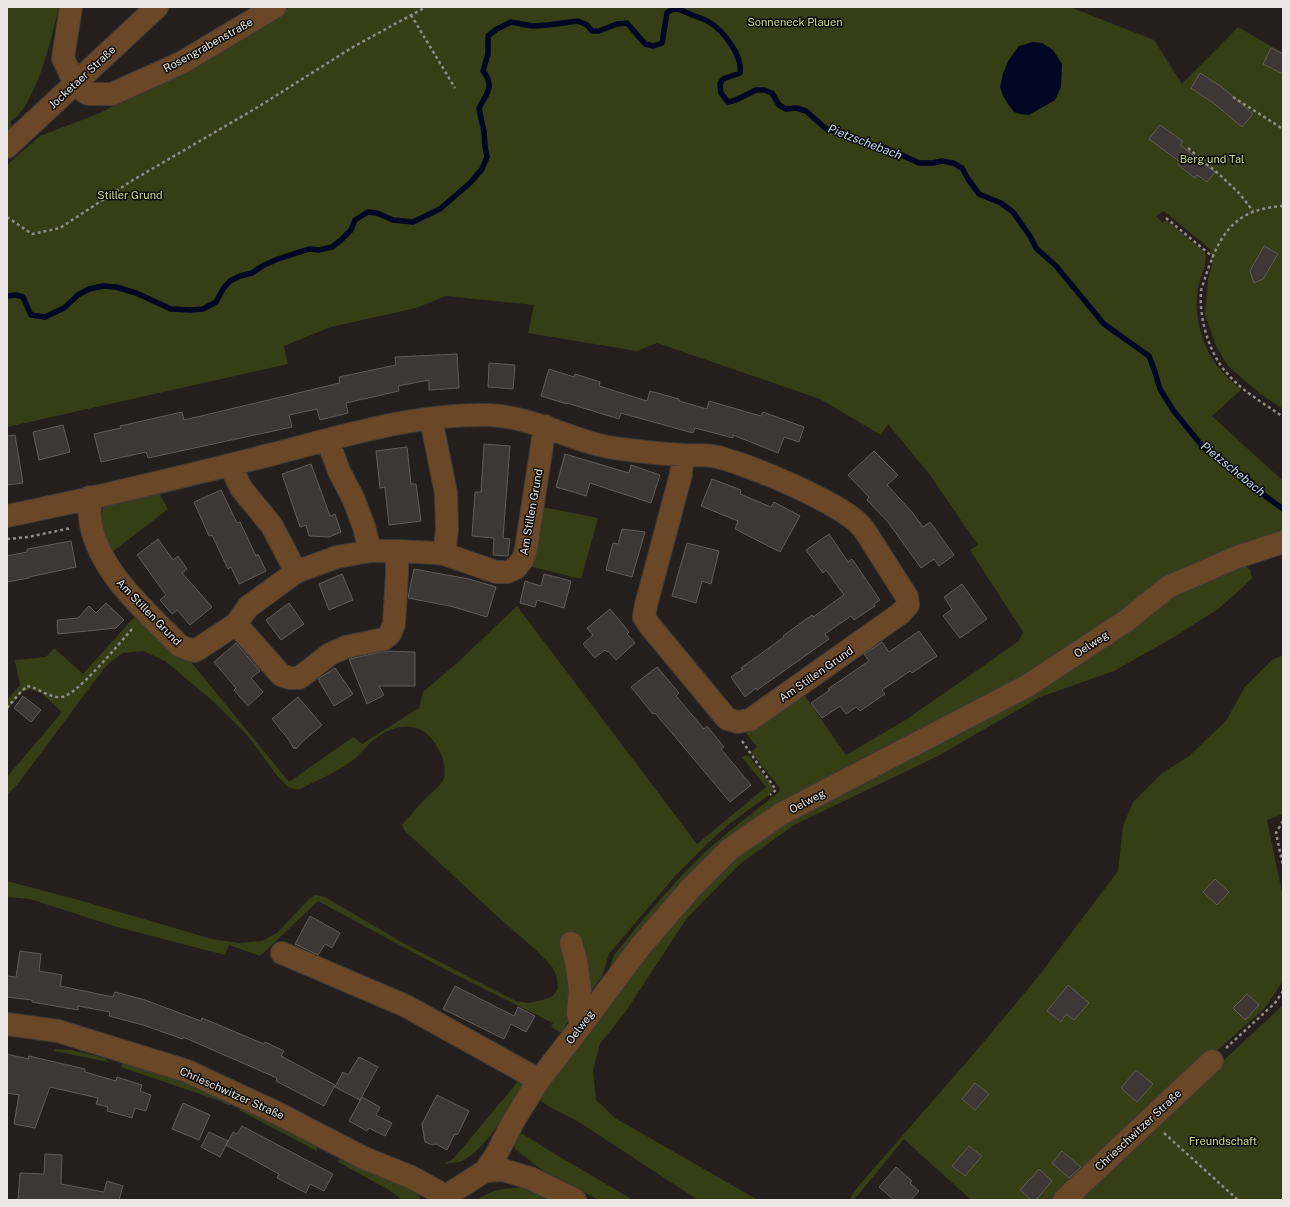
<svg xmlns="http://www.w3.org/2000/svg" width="1290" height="1207" viewBox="0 0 1290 1207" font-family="'Public Sans',sans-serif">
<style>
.green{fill:#363e15}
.water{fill:#000624}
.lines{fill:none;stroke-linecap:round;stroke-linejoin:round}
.stream{stroke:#000624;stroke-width:5.5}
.building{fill:#3d3735;stroke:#635d5b}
.minor-casing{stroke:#403b38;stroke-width:24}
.path{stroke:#918d8a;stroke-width:2.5;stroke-dasharray:3 3;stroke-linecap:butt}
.minor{stroke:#694727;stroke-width:22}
.labels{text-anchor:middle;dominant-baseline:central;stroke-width:3;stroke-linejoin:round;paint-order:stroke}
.park-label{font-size:11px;fill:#cade84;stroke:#0b0908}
.street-label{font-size:11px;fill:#eae7e5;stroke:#0b0908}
.water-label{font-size:12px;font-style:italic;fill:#bed5f1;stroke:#0b0908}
</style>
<rect width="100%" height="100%" fill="#241f1c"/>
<path class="green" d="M 7,7 L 59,7 C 51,40 42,80 23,109 C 20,114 15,118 10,122 L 12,127 L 7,131 Z
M 291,7 L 1070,7 L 1154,40 L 1182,84 L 1238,27 L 1283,53 L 1283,409 L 1259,393 L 1228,366 L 1216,346 L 1205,314 L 1208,279 L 1212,265 L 1210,249 L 1164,211 L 1156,216 L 1163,223 L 1166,220 L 1205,252 C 1208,264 1200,277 1198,289 C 1194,313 1200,339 1213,360 C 1220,371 1231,381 1241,390 L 1212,416 L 1283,481 L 1283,533 L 1147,593 L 1040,666 L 1013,682 L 795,798 L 607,975 L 614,955 L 650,911 L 683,874 L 705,852 L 732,829 L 779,792 L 780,788 L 751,752 L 757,747 L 746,733 L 803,693 L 846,755 L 907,719 L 1019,641 L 1023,632 L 970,550 L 978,545 L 930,475 L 888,424 L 881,435 L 820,399 L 657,343 L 637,351 L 528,333 L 534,305 L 446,296 L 416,308 L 331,327 L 284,346 L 288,364 L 7,427 L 7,165 L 40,136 L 100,113 Z
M 159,493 L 168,509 L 111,553 L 100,517 L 104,506 Z
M 542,507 L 598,518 L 581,579 L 533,567 L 530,562 Z
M 1245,565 L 1250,570 L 1252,578 L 1243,587 L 1218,609 L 1174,637 L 1114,671 L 1040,697 L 938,756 L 794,825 L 741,863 L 687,918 L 626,1011 L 600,1044 L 593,1070 L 596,1100 L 615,1118 L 758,1200 L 698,1200 L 579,1122 L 548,1106 L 541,1101 L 540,1095 L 586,1024 L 741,846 L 1174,593 Z
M 517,606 L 697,844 L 766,787 L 742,757 L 748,755 L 773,787 L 773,790 L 770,794 L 728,825 L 708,843 L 676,875 L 609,954 L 602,977 L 583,1002 L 573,1012 L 562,1032 L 560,1032 L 551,1027 L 553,1023 L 446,970 L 318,901 L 260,956 L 229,945 L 225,955 L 117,927 L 30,899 L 7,897 L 7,881 L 75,899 L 212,939 L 239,943 L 262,941 L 277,933 L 309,899 L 315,895 L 325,897 L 405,944 L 516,1001 L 528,1003 L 543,1000 L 553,996 L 558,988 L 557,978 L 553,968 L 537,951 L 498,917 L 404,830 L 402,825 C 410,815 418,806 427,797 C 431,793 438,788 442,782 C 448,773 443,757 438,748 C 422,719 394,722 371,742 C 365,748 359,755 352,761 C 337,772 314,782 298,790 L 288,787 L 278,777 L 248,736 L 214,702 L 165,661 L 143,651 L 123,653 L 109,663 L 96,679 L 17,785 L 7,795 L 7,777 L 62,712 L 41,693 L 30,689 L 22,692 L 7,710 L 7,700 L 20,685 L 15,660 L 46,657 L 54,648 L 83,674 L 137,614 L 191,662 L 289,782 L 353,737 L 362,744 L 419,708 L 423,692 L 457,663 Z
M 1283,655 L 1283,814 L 1267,820 L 1283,897 L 1283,981 L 1265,1008 L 1117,1140 L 1054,1200 L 971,1200 L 904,1139 L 854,1200 L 849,1200 L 856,1189 L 977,1050 L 1038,977 L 1118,871 L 1123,826 L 1133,802 L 1161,774 L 1189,756 L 1226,721 L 1245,687 L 1272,660 Z
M 1283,1004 L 1283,1200 L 1073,1200 L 1279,1009 Z
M 56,1049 L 71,1050 L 105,1058 L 108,1062 L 54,1051 Z
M 123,1063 L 137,1066 L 157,1073 L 189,1082 L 231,1103 L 230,1106 L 220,1101 L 121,1067 Z
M 520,1079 L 526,1081 C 510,1105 488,1148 462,1161 C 457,1163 449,1163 444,1164 L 454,1158 Z
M 243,1108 L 317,1145 L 317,1151 L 239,1110 Z
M 517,1133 L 523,1134 L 545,1148 L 633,1200 L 599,1200 L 545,1172 L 516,1150 L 512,1141 Z
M 341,1157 L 416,1191 L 420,1197 L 419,1200 L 402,1200 L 389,1190 L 338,1162 Z
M 528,1187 L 565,1200 L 476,1200 C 494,1189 507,1188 528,1187 Z"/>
<path class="water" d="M 1033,42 L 1042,43 L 1053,50 L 1062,64 L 1061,87 L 1055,100 L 1029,115 L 1020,114 L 1014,112 L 1008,104 L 1003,96 L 1000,87 L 1003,74 L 1008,61 L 1019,46 Z"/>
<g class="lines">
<path class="stream" d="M 7,296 L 16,295 L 23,297 L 31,315 L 45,317 L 64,308 L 78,295 L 89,289 L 103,286 L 116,287 L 136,293 L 171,309 L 190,310 L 203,309 L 216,302 L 223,289 L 230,281 L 240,276 L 252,273 L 264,265 L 278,259 L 309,249 L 319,250 L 332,247 L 341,240 L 351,230 L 355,220 L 368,212 L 377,213 L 393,220 L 413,222 L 440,209 L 470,183 L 482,169 L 487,157 L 485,146 L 484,132 L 479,108 C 487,93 495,86 483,71 L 488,54 L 488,36 L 497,29 L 511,22 L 532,26 L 548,25 L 578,21 L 587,25 L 592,31 L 599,31 L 617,24 L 627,23 L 645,44 L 653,46 L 662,43 L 667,13 C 675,5 683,11 692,15 C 698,17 704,19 709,22 C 723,30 743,56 740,73 L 723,79 L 720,84 L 721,93 L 728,102 L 736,100 L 756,90 L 764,90 L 772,93 L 779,105 L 786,109 L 796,108 L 806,111 L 825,128 L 866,143 L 886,148 L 919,163 L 933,163 L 942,161 L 953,163 L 962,168 L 968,179 L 979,194 L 1001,203 L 1013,212 L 1030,236 L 1036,248 L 1056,266 L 1104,324 L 1149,356 L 1154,369 L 1160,389 L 1173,410 L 1203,447 L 1233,469 L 1247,478 L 1260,492 L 1283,509"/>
</g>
<path class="building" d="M 1271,48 L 1283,54 L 1283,74 L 1263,64 Z
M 1200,73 L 1222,87 L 1253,114 L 1242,127 L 1216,105 L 1191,88 Z
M 1160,125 L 1183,141 L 1180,145 L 1215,172 L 1207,182 L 1197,175 L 1195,178 L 1178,165 L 1180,162 L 1149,139 Z
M 1264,246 L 1278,254 L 1263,279 L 1254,283 L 1250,271 Z
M 457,354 L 459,388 L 429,390 L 429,380 L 398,386 L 399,391 L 346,403 L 348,413 L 320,420 L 317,409 L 289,415 L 292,427 L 148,458 L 146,452 L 101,462 L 94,434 L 121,428 L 120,426 L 182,412 L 184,420 L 340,383 L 339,377 L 396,365 L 395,357 Z
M 489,363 L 515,365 L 513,389 L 488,387 Z
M 549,369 L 574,377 L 575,374 L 600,382 L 599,386 L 647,401 L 650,391 L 679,399 L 679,401 L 707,409 L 709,401 L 761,416 L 763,412 L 804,427 L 799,442 L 784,437 L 778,453 L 733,435 L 733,438 L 695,428 L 693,433 L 621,413 L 619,419 L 567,403 L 567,404 L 541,396 Z
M 63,425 L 70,452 L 39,460 L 33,432 Z
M 15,435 L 23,483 L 7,485 L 7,436 Z
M 484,444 L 510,446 L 503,538 L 510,539 L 508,556 L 493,555 L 494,538 L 472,536 L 475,492 L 481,492 Z
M 407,447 L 411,484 L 416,484 L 421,521 L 389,525 L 385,487 L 380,488 L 376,451 Z
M 874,451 L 898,475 L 887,485 L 912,512 L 923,527 L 930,522 L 954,555 L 939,566 L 934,559 L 921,568 L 888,522 L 867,500 L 869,497 L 848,475 Z
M 565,454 L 629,473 L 631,465 L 660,475 L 651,503 L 590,483 L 586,496 L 556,487 Z
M 311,464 L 330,516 L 335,514 L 341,532 L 329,537 L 309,536 L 306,525 L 300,527 L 282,474 Z
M 712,479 L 741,490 L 740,494 L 771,507 L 774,502 L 800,516 L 780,552 L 735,529 L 738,521 L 701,506 Z
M 221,490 L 237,523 L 240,522 L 256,556 L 258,554 L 266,571 L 239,584 L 231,567 L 228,569 L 212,535 L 209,536 L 194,502 Z
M 622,529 L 645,532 L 632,577 L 606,570 L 613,543 L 618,544 Z
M 829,534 L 848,562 L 852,559 L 880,600 L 874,604 L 875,606 L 854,620 L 851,616 L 825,634 L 829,639 L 757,690 L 756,688 L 745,697 L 731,677 L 743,669 L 741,668 L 784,637 L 783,636 L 812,615 L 813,617 L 844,595 L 826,570 L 823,573 L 806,550 Z
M 158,539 L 173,560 L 178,556 L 187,569 L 182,573 L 212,607 L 190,625 L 177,610 L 172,614 L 160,600 L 166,595 L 137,555 Z
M 71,541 L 76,567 L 29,577 L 29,578 L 7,582 L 7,556 L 27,552 L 27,549 Z
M 687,543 L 719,551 L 711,584 L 702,581 L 696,603 L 672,596 Z
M 414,569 L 469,579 L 496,587 L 487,617 L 450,606 L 408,598 Z
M 342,574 L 353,600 L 329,610 L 319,584 Z
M 544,574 L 571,581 L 564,608 L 537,600 L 535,607 L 520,603 L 525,581 L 541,586 Z
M 962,584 L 987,619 L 960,638 L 943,616 L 952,609 L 944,597 Z
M 106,603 L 124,620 L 116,628 L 58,634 L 57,620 L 78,618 L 89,606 L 96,613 Z
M 289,603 L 304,624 L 281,640 L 266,620 Z
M 610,609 L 629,632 L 627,634 L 635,643 L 616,660 L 608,651 L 607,652 L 605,650 L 595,658 L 583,644 L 593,635 L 587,628 Z
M 919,631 L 937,656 L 912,673 L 910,671 L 882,690 L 885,694 L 860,711 L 856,707 L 846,714 L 840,706 L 822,718 L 811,703 L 830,690 L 828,689 L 869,661 L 864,654 L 882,642 L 889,652 Z
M 236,643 L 260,671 L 251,678 L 263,692 L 248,706 L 234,690 L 236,688 L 214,662 Z
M 385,651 L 415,652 L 415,686 L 379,686 L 384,695 L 367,704 L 349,659 Z
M 657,667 L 679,693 L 676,696 L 704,729 L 707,726 L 724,747 L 721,749 L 751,785 L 730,802 L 655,713 L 653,714 L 631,687 Z
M 335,668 L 353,694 L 334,706 L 318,679 Z
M 23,696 L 41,710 L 31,722 L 14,708 Z
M 298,697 L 322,725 L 302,742 L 296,749 L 295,747 L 294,749 L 289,740 L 272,719 Z
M 1215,879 L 1229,892 L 1217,905 L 1203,892 Z
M 310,916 L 340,933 L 332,948 L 325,944 L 318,955 L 295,944 Z
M 20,951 L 41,954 L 39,971 L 62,975 L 60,986 L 113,997 L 115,992 L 145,1000 L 201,1021 L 202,1018 L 264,1044 L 265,1042 L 284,1051 L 281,1056 L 335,1085 L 324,1106 L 276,1081 L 277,1078 L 183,1037 L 183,1039 L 143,1025 L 109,1016 L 110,1012 L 78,1006 L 78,1010 L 32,1002 L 32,1000 L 7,997 L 7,976 L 16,977 Z
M 1068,985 L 1089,1003 L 1074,1020 L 1066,1014 L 1061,1022 L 1047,1011 Z
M 455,986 L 514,1016 L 518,1007 L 535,1016 L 526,1032 L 511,1024 L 504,1039 L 443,1009 Z
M 1247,994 L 1259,1005 L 1245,1020 L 1233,1008 Z
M 7,1054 L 28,1059 L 29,1056 L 85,1069 L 85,1072 L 116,1081 L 117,1077 L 142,1085 L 140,1091 L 151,1095 L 146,1111 L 135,1108 L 132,1118 L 107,1111 L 108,1107 L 96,1104 L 98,1098 L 50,1087 L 35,1128 L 14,1124 L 19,1095 L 7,1093 Z
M 359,1057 L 378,1067 L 360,1100 L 335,1087 L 343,1072 L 348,1075 Z
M 1136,1070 L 1153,1084 L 1137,1102 L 1121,1088 Z
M 975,1083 L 989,1094 L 975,1110 L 962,1099 Z
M 437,1095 L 469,1111 L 458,1134 L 454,1135 L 447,1150 L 436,1144 L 432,1145 L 425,1142 L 422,1124 Z
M 362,1097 L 380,1107 L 376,1115 L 392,1123 L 385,1136 L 369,1128 L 367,1131 L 349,1121 Z
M 183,1103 L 210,1115 L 199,1140 L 172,1129 Z
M 242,1126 L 333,1174 L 324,1191 L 310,1184 L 306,1193 L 277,1178 L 279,1174 L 226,1145 L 233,1132 L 237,1134 Z
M 209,1132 L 228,1141 L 220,1157 L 201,1147 Z
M 969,1146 L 982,1156 L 965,1176 L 952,1166 Z
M 1062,1151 L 1081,1167 L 1069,1178 L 1052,1163 Z
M 45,1154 L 62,1155 L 61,1184 L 104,1192 L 107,1181 L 123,1186 L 119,1200 L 18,1200 L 20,1173 L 44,1174 Z
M 896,1167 L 912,1181 L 910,1183 L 919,1191 L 911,1200 L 894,1200 L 879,1187 Z
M 1039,1169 L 1052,1181 L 1036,1200 L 1031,1200 L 1020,1190 Z"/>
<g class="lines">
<g class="minor-casing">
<path id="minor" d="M 71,7 L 63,58 L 75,84 L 88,94 L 112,94 L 181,63 L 275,7
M 7,147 L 157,7
M 431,419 L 446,493 L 447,529 L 444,554
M 328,441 L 339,471 L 354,500 L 364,527 L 370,551
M 230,465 L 241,488 L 272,526 L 296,572
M 90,497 C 90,506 89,516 91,525 C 101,574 146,611 180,646 L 194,651 L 198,649 L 236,624 L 248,607 L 296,572 L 337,557 L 370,551 L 397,551 L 437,553 L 444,554 L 496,572 L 507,572 L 516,568 L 523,559 L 526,549 L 545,426
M 7,516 C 95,498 182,477 269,455 C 341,437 414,413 489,415 C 537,417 575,444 621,449 C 642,452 663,454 684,455 C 694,455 704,455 713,456 C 744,462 844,504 862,527 C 867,533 871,541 876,548 C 886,564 897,581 907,597 L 908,605 L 901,613 L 750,720 L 738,722 L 727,719 L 650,626 L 644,617 L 646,605 L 681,474 L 683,455
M 236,624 L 281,675 L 290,678 L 299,678 L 330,654 L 346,647 L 384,639 L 390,634 L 394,624 L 397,574 L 397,551
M 571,943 L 576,960 L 580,989 L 578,1014 L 581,1026
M 282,953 L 406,1006 L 539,1080
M 7,1024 L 58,1031 L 187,1071 L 275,1112 L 364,1158 L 411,1177 L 446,1196
M 485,1171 L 503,1170 L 530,1178 L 575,1200
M 442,1200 L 446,1196 L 485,1171 L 496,1155 L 514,1120 L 539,1080 L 581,1026 L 640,947 L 691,888 L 730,849 L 781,814 L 1027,686 L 1126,621 L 1168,587 L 1237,557 L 1283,542
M 1064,1200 L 1212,1061"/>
</g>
<path class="path" d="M 411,15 L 455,88
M 1233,97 L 1283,129
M 1188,148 L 1221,176 L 1239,193 L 1253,211
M 1283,206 L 1280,206 C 1266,208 1252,210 1240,219 C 1221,232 1212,257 1205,278 C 1204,283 1201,288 1201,292 C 1199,318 1209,353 1226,372 C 1241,391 1264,403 1283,417
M 7,217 L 32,234 L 60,228 L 133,180 L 258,107 L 353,47 L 426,7
M 1166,218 L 1213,257
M 7,539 L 28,537 L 71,528
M 7,708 L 19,694 L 27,686 C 39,688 49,698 61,697 C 76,697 121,641 133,628
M 742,741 L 776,790 L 770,795
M 1283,821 L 1276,833 L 1283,866
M 1226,1048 L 1275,1003 L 1283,991
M 1164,1133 L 1238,1200"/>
<use href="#minor" class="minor"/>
</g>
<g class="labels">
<g class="park-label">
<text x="795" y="22">Sonneneck Plauen</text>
<text x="1212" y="159">Berg und Tal</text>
<text x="130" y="195">Stiller Grund</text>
<text x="1223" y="1141">Freundschaft</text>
</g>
<g class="street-label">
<text transform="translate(208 45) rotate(-29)">Rosengrabenstraße</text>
<text transform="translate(82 77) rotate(-43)">Jocketaer Straße</text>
<text transform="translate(531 512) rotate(-80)">Am Stillen Grund</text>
<text transform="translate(149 612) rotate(46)">Am Stillen Grund</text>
<text transform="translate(1091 644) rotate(-33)">Oelweg</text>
<text transform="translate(816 674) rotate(-35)">Am Stillen Grund</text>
<text transform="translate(807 801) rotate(-28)">Oelweg</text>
<text transform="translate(580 1027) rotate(-53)">Oelweg</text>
<text transform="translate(232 1093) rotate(24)">Chrieschwitzer Straße</text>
<text transform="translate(1138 1130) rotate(-43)">Chrieschwitzer Straße</text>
</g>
<g class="water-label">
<text transform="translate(865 142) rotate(21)">Pietzschebach</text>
<text transform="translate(1233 469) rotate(39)">Pietzschebach</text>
</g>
</g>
<rect width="1290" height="1207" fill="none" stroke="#eae7e5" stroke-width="16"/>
</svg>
